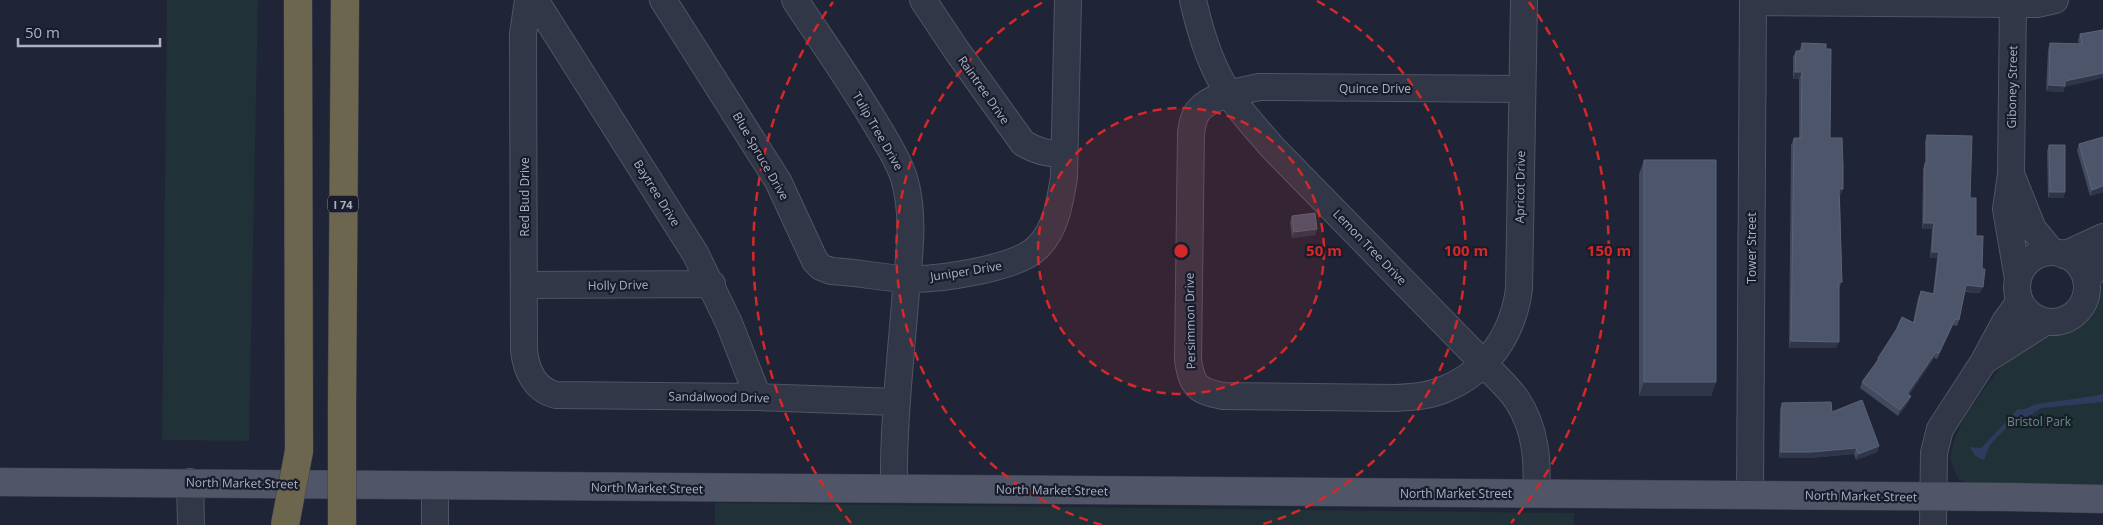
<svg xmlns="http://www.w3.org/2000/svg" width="2103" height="525" viewBox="0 0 2103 525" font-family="'Open Sans',sans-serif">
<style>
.green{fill:#203137}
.water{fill:#303a5c}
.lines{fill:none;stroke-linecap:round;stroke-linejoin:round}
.minor-casing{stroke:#505465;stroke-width:28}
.major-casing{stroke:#3c4050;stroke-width:29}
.highway-casing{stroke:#3d4151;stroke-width:29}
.minor{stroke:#323747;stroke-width:26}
.major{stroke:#505567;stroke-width:28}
.highway{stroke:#6d664f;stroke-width:28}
.highway-bridge-casing{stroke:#3d4151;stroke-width:29;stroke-linecap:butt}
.highway-bridge{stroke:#6d664f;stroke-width:28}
.wall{fill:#424a5f}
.shaded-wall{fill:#2f364a}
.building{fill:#4d556a;stroke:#5c6378}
.ring{fill:none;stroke:#d62828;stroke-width:2.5;stroke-dasharray:9 6}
.labels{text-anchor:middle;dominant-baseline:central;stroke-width:4.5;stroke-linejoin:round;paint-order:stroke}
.shield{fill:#181c2b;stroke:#808496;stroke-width:1}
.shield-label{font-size:11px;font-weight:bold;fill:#acb1c4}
.street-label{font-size:12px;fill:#acb1c4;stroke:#181c2b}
.park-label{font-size:12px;fill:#639477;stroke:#181c2b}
.centre{fill:#d62828;stroke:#181c2b;stroke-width:2.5}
.ring-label{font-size:15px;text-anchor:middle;font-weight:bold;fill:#d62828;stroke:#181c2b;stroke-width:4.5;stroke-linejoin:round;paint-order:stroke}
</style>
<rect width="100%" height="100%" fill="#1f2536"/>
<path class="green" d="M 167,0 L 258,0 L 249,441 L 162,440 Z
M 2103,278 L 2103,486 L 1976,484 L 1959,480 L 1950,460 L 1953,443 L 1963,420 L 1984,389 L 2019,343 L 2068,329 L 2083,321 L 2096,302 Z
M 715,503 L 1574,513 L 1574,525 L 715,525 Z"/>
<path class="water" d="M 2103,394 L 2103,402 L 2041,408 L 2029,417 L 2013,426 L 2006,428 L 1990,445 L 1984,460 C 1976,457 1974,456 1970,447 L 1981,448 L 2018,409 C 2026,411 2030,405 2037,404 C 2059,400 2081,399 2103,394 Z"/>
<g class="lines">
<g class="minor-casing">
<path id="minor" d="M 528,0 L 523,34 L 524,350 C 526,370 535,390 556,395 L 758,397 L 897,402
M 535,0 L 695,253 L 729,323 L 758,397
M 663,0 L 778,181 L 815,261 L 821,267 L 831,271 C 856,272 882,278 907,279 C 937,280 1017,269 1038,247 C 1056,229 1060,202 1064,177 L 1068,0
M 795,0 C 822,41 851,82 876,124 C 886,141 898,159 904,178 C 916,218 908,262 905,303 C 900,365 893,427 894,489
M 923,0 L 957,51 L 1023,143 C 1036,151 1047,154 1063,154
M 1193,0 C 1200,32 1211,67 1229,94 C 1241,113 1257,129 1271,146 L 1494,374 C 1502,382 1511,391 1517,400 C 1536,429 1538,461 1536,494
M 1753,2 L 2013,4 L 2037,4 L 2055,0
M 1522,89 L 1259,87 C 1241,91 1211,95 1198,111 C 1193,118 1192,125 1191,133 L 1188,360 C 1192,386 1197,391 1223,396 L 1396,398 C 1413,397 1430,396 1445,389 C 1488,371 1513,334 1519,289 L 1524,0
M 2011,174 L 2013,0
M2017 287a35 35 0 1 1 70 0a35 35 0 1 1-70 0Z
M 2064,255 L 2103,237
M 2018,279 L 2006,209 L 2011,174 L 2033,229 L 2052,252
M 2086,280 L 2103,260
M 525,285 L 712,284
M 2020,301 L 2005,322 L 1984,361 L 2045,322
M 190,482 L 191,525
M 1750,495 L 1753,0
M 435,525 L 435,485
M 1933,525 L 1934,453 L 1940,429 L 1984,361"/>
</g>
<g class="major-casing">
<path id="major" d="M 0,482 L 2009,497 L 2103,499"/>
</g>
<g class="highway-casing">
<path id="highway" d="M 298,0 L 299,451
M 342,407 L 345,0"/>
</g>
<use href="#minor" class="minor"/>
<use href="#major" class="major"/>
<use href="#highway" class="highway"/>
<g class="highway-bridge-casing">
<path id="highway-bridge" d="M 342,407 L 342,525
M 285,525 L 299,451"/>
</g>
<use href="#highway-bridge" class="highway-bridge"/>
</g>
<path class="wall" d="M 2103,30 L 2065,87 L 2063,92 L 2046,91 L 2048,50 L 2050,43 L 2079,44 L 2078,40 L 2080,34 Z
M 1802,43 L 1830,138 L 1843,189 L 1840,196 L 1842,282 L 1839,288 L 1836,348 L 1789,348 L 1791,145 L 1794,138 L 1799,138 L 1799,79 L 1793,79 L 1793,57 L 1796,51 L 1799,51 Z
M 1927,135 L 1970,198 L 1976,236 L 1980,293 L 1965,292 L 1959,320 L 1957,326 L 1953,325 L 1937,359 L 1934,358 L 1909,395 L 1911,396 L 1908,403 L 1898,416 L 1860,388 L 1862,382 L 1875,364 L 1878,358 L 1913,322 L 1918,298 L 1921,291 L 1933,294 L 1937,258 L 1930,258 L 1932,229 L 1922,229 L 1923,169 L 1925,163 L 1925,141 Z
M 2103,137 L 2103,192 L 2090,196 L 2077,150 L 2079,144 Z
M 2049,145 L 2065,192 L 2063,198 L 2048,198 L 2047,151 Z
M 1644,160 L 1716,382 L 1711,396 L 1639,396 L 1639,174 Z
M 1292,216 L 1317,229 L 1315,235 L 1292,238 L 1290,222 Z
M 1782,403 L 1832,412 L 1879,446 L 1877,452 L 1856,460 L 1854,454 L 1809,458 L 1779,458 L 1780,409 Z"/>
<path class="shaded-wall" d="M 1795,72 L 1802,72 L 1799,79 L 1793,79 Z
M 2103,73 L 2103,78 L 2065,87 L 2063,92 L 2046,91 L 2049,85 Z
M 2103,186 L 2103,192 L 2090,196 L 2092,190 Z
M 1839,189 L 1843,189 L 1840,196 L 1837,196 Z
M 2050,192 L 2065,192 L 2063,198 L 2048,198 Z
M 1924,223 L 1934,223 L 1932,229 L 1922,229 Z
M 1317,229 L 1315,235 L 1292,238 L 1294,232 Z
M 1932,252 L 1939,252 L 1937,258 L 1930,258 Z
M 1839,282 L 1842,282 L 1839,288 L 1836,288 Z
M 1966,285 L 1983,287 L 1980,293 L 1964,291 Z
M 1791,341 L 1839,342 L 1836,348 L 1789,348 Z
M 1936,352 L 1934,358 L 1905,400 L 1907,394 Z
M 1644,382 L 1716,382 L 1711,396 L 1639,396 Z
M 1911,396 L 1908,403 L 1898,416 L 1900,410 Z
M 1879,446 L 1877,452 L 1856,460 L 1858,454 Z
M 1856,448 L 1854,454 L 1809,458 L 1779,458 L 1781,452 Z"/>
<path class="building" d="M 2103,30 L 2103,73 L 2065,81 L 2065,86 L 2049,85 L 2050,43 L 2082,44 L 2080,34 Z
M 1802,43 L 1826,44 L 1826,49 L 1831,49 L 1830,138 L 1842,138 L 1843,165 L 1843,189 L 1839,189 L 1842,282 L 1839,282 L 1839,342 L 1791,341 L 1794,138 L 1801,138 L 1802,72 L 1795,72 L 1796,51 L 1802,51 Z
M 1927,135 L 1972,136 L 1970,198 L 1976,198 L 1976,236 L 1983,236 L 1982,269 L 1985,269 L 1983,287 L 1966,285 L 1959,320 L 1955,319 L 1939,353 L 1936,352 L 1907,394 L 1911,396 L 1900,410 L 1862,382 L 1879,359 L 1878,358 L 1896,330 L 1902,317 L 1914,323 L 1921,291 L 1934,294 L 1939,252 L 1932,252 L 1934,223 L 1924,223 L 1925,163 L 1927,163 Z
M 2103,137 L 2103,186 L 2092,190 L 2079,144 Z
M 2049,145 L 2065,145 L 2065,192 L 2050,192 Z
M 1644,160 L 1716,160 L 1716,382 L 1644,382 Z
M 1315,213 L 1317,229 L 1294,232 L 1292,216 Z
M 1862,400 L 1879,446 L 1858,454 L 1856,448 L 1811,452 L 1781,452 L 1782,403 L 1831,402 L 1832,412 Z"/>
<circle cx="1181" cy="251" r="143" fill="#d62828" fill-opacity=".12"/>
<g class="ring">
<circle cx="1181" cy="251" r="143"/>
<path d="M1102 525A285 285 0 0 1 1045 1M1317 1A285 285 0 0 1 1260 525"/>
<path d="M851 523A428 428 0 0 1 833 2M1529 2A428 428 0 0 1 1511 523"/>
</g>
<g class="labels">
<rect class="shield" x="328" y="195.5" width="30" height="17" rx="4"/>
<g class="shield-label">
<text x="343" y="204">I 74</text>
</g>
<g class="street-label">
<text transform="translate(2012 87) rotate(-89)">Giboney Street</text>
<text x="1375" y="88">Quince Drive</text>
<text transform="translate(984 90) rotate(55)">Raintree Drive</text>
<text transform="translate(878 131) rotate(60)">Tulip Tree Drive</text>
<text transform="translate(761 156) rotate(60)">Blue Spruce Drive</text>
<text transform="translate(1520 187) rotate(-89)">Apricot Drive</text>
<text transform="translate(657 193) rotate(58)">Baytree Drive</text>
<text transform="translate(524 197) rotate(-90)">Red Bud Drive</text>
<text transform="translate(1370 247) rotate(46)">Lemon Tree Drive</text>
<text transform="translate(1751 248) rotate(-90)">Tower Street</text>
<text transform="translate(966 271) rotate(-9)">Juniper Drive</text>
<text transform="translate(618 285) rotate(-1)">Holly Drive</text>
<text transform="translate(1190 321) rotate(-91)">Persimmon Drive</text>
<text transform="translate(719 397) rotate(1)">Sandalwood Drive</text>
<text transform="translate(242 483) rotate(1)">North Market Street</text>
<text transform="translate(647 488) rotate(1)">North Market Street</text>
<text transform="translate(1052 490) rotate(1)">North Market Street</text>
<text x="1456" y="493">North Market Street</text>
<text transform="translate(1861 496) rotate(1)">North Market Street</text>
</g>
<g class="park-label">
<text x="2039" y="421">Bristol Park</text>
</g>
</g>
<circle cx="1181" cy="251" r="8" class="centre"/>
<g class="ring-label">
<text x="1324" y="256">50 m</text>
<text x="1466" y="256">100 m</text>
<text x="1609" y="256">150 m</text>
</g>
<path d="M18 38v8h142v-8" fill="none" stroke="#acb1c4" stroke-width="2.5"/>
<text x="25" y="38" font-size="15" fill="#acb1c4" stroke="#181c2b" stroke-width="4" paint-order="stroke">50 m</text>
</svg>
